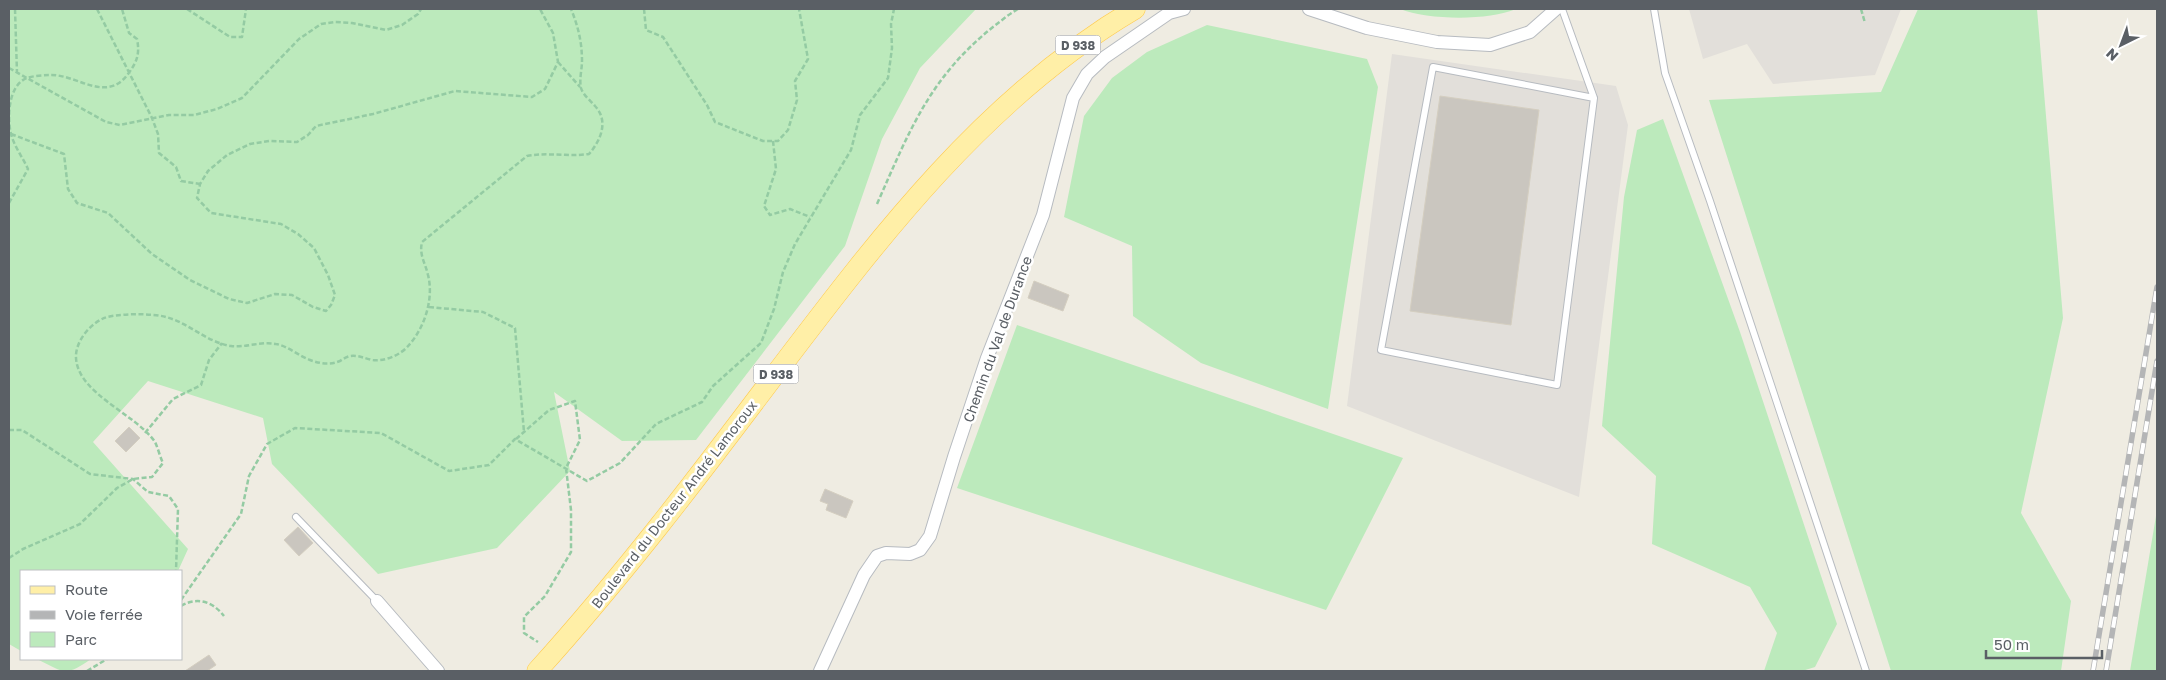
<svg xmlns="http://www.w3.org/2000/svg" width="2166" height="680" viewBox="0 0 2166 680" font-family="'Golos Text',sans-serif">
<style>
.industrial{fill:#e2dfda}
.green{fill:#bceabc}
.building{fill:#cac6bf;stroke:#d4cec0}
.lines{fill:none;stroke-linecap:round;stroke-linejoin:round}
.lane-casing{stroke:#b7bbc0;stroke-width:8}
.street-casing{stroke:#b7bbc0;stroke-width:14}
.primary-casing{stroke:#ffc94b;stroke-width:21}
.path{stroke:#94cba3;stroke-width:2.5;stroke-dasharray:5 2.5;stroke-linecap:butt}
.lane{stroke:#fff;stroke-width:6}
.street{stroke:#fff;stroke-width:12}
.primary{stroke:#ffefa7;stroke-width:20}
.rail-casing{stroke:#b4b5b6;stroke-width:5.5}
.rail{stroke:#fff;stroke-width:4;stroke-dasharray:11;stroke-linecap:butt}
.labels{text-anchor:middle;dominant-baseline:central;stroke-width:5;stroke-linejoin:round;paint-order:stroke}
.shield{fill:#fff;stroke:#8c8f93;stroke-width:1}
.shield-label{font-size:12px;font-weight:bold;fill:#5a5f65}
.street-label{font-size:14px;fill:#5a5f65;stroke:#fff}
</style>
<rect width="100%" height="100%" fill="#efece2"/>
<path class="industrial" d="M 1689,9 L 1901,9 L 1875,75 L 1773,84 L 1747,44 L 1703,59 Z
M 1392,54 L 1616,86 L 1628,125 L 1579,497 L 1347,406 Z"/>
<path class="green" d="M 9,9 L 976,9 L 920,68 L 882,139 L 845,246 L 696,440 L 622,441 L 554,392 L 570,471 L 497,548 L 378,574 L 272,464 L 263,418 L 148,381 L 93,442 L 188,549 L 178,571 L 21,571 L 21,651 L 9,644 Z
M 1400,9 L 1516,9 C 1488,21 1428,20 1400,9 Z
M 1918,9 L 2037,9 L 2063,318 L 2021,513 L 2071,601 L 2061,671 L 1891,671 L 1709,100 L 1881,92 Z
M 1207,25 L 1367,59 L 1378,87 L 1328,409 L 1201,363 L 1133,316 L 1132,246 L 1064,217 L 1084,116 L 1112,78 L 1147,52 Z
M 1663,119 L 1740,332 L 1837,624 L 1815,667 L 1802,671 L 1764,671 L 1777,633 L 1750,587 L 1652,544 L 1656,476 L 1602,426 L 1624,197 L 1637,130 Z
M 1017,325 L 1403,458 L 1326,610 L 957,488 Z
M 2157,510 L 2157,671 L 2130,671 Z
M 37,659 L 91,659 C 65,677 65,673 37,659 Z"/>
<path class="building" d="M 1440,96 L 1539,110 L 1511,325 L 1410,311 Z
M 1034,281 L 1069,295 L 1063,311 L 1028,298 Z
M 129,427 L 140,438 L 126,452 L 115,441 Z
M 825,489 L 853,501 L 846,518 L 826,510 L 828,504 L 820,501 Z
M 298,527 L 313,543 L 299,556 L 284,540 Z
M 209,655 L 216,665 L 207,671 L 185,671 Z"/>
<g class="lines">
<g class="lane-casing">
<path id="lane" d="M 1562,9 L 1594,98 L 1557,385 L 1381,350 L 1433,67 L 1594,98
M 1654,9 L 1665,73 L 1710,201 L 1866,671
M 296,517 L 377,601"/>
</g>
<g class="street-casing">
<path id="street" d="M 1309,9 L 1367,28 L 1437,42 L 1490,45 L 1530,32 L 1556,9
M 377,601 L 438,671
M 820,671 L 864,575 L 877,556 L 886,553 L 910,554 L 920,550 L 930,536 L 954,457 L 987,358 L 1043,215 L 1073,98 L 1087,74 L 1105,57 L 1169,13 L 1184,9"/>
</g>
<g class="primary-casing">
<path id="primary" d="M 537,671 C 622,577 698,477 774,376 C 878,239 984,98 1135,9"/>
</g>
<path class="path" d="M 15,9 L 17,73
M 97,9 L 152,118 L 158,134 L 159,153 L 176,167 L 181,181 L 200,184
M 187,9 L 230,37 L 242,37 L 246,9
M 644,9 L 646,30 L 663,37 L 707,105 L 715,122 L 763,141 L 778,141 L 788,130 L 797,100 L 795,81 L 808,59 L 799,9
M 1861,9 L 1865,23
M 558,62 L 580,87
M 9,68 L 106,122 L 120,125 L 169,115 L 194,115 L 217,109 L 242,98 L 299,39 L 321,24 L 335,22 L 352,23 L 386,30 L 402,25 L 418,14 L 421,9
M 11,134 L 64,154 L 68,189 L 77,203 L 108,213 L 152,254 L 190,280 L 229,299 L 247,303 L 275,294 L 292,295 L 313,307 L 326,311 L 331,305 L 335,295 L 328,275 L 314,248 L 298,234 L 281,224 L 211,213 L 197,198 L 200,184 L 208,171 L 227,155 L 250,144 L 269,141 L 297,142 L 308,135 L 316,126 L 373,114 L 455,91 L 532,97 L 545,89 L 558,62 L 553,33 L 540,9
M 773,141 L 776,169 L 764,206 L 770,215 L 790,209 L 810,217
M 9,203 L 28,169 C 23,158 14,146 11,134 C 7,118 8,85 27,78 C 33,76 43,75 50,75 C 77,74 106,104 128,74 C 137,62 140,54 137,39 L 129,33 L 122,9
M 877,204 C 909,132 929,78 993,27 C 1001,21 1009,14 1018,9
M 429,307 L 483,312 L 515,328 L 524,432
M 9,430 L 22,430 L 90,474 L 133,479 L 148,492 L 169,496 L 178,509 L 176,571
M 145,433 L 173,399 L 201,385 L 209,360 L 222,343
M 516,439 L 549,410 L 575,401 L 580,440 L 566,468 L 571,510 L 571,552 L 545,596 L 524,617 L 524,633 L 538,642
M 9,558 L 23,549 L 80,524 L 117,488 L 133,479 L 152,477 L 163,463 C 160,457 158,448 155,442 C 136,414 78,394 76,358 C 75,343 88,326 102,319 C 113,313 153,313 166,317 C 189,323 206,342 231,346 C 245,348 261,341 276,344 C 288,346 299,356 310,360 C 321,364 330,365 340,361 C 343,359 346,357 350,356 C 358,355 364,358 372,360 C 384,362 401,355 409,345 C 425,327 434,298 428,275 C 425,262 419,255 422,242 L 527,156 C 549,152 568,157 589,154 C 601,140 609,121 595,106 C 590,100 583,95 581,88 C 579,80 582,69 582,61 C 582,42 578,26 571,9
M 181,600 L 241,514 L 249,476 L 267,444 L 295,428 L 381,433 L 449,471 L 489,465 L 515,439 L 587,481 L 620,463 L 656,424 L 702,402 L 713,386 L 761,343 L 774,309 L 783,272 L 795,244 L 851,150 L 860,115 L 888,78 L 892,48 L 891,24 L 894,9
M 181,606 C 198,596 213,602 224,616
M 87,671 L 107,659"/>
<use href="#lane" class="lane"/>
<use href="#street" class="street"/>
<use href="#primary" class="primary"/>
<g class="rail-casing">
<path id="rail" d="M 2093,671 L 2157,287
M 2106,671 L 2157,361"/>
</g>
<use href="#rail" class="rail"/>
</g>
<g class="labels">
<g class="shield">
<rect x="1055.5" y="35.5" width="45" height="19" rx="4"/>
<rect x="753.5" y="364.5" width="45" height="19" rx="4"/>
</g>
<g class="shield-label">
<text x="1078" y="45">D 938</text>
<text x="776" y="374">D 938</text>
</g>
<g class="street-label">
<text transform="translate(997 339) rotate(-70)">Chemin du Val de Durance</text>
<text transform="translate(674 504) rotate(-52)">Boulevard du Docteur André Lamoroux</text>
</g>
</g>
<rect width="2166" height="680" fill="none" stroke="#5a5f65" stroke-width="20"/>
<rect x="20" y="570" width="162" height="90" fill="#ffffff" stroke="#bdbfc1"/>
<rect x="30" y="586" width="25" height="8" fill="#ffefa7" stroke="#bdbfc1"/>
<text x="65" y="595" font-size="15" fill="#5a5f65">Route</text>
<rect x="30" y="611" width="25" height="8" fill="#b4b5b6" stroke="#bdbfc1"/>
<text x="65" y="620" font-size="15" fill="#5a5f65">Voie ferrée</text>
<rect x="30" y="632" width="25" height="15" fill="#bceabc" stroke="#bdbfc1"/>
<text x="65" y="645" font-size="15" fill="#5a5f65">Parc</text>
<g transform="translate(2121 45) rotate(222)" stroke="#ffffff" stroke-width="4" paint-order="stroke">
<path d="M0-4L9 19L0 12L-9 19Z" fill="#5a5f65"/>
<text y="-8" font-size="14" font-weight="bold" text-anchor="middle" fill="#5a5f65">N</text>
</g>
<path d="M1986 650v8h116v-8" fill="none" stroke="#5a5f65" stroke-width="2.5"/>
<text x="1994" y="650" font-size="15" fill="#5a5f65" stroke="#ffffff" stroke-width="4" paint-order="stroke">50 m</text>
</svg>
